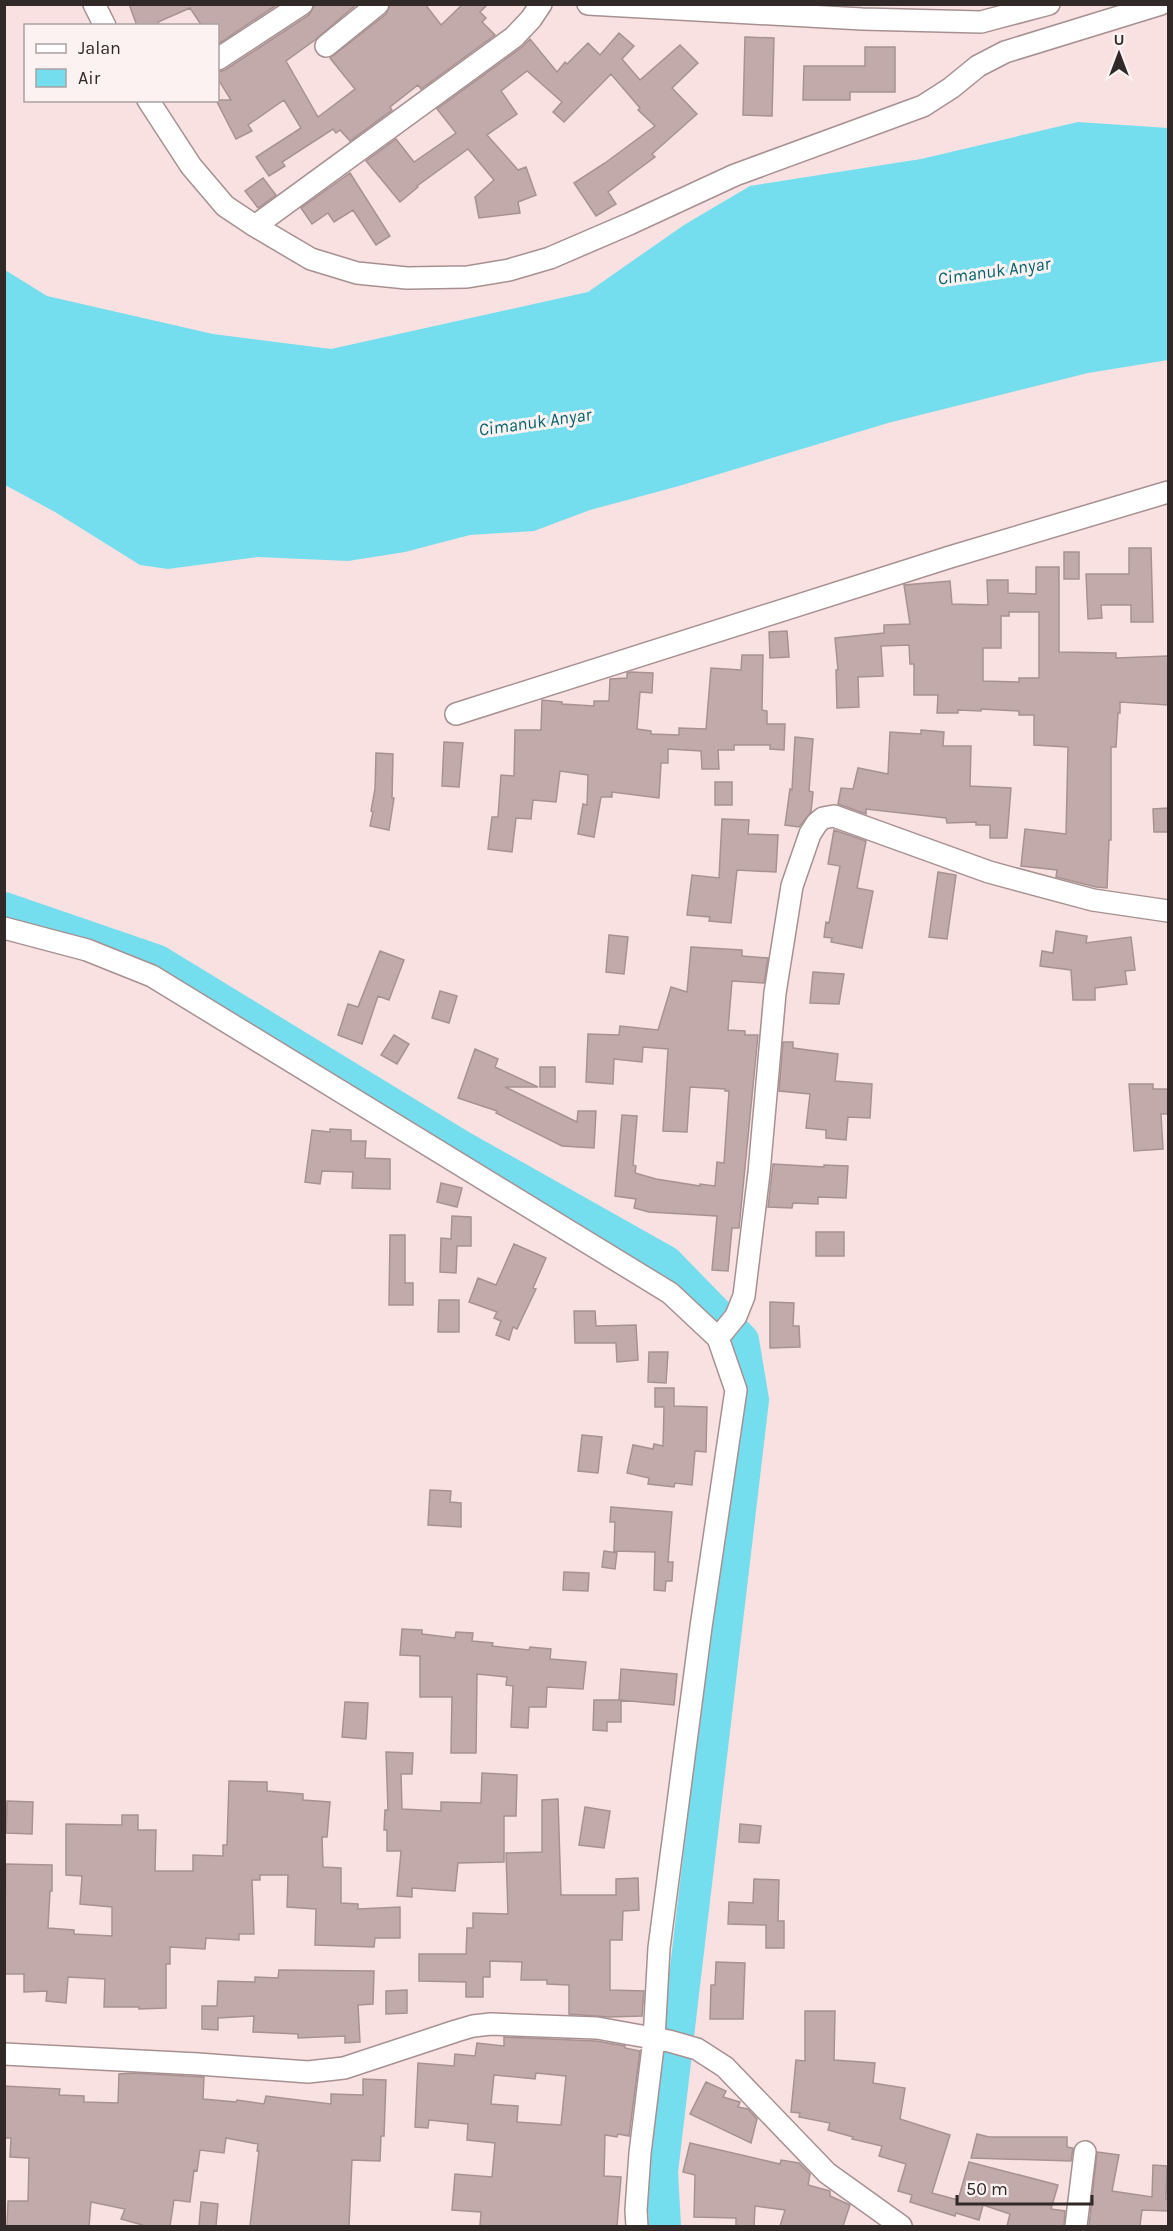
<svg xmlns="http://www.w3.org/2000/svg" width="1173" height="2231" viewBox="0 0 1173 2231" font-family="Karla,sans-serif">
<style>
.water{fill:#75deee}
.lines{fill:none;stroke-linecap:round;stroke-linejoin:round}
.river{stroke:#75deee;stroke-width:32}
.building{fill:#c2aaaa;stroke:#a89191;stroke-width:1.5;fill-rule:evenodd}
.minor-casing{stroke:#a79091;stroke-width:24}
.minor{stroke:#fff;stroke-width:21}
.labels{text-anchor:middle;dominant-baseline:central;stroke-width:6;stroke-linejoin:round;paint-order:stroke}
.water-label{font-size:18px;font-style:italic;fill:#02636e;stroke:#fcf2f2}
</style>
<rect width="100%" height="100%" fill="#f9e1e1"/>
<path class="water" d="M 1078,122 L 1168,128 L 1168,360 L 1088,373 L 888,423 L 679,486 L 590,510 L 534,531 L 470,535 L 405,552 L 348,561 L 257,557 L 168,569 L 140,565 L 55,512 L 5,485 L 5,270 L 47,296 L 213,334 L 331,349 L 588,292 L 684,225 L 750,186 L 921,159 Z"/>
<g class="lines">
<path class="river" d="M 4,908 L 158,961 L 461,1146 L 667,1262 L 743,1340 L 753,1400 L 662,2172 L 665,2226"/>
</g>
<path class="building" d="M 129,4 L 278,4 L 218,44 L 218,26 L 202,26 L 190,8 L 158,22 L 160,26 L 137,26 Z
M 315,4 L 357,4 L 315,40 L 286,61 L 318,117 L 355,89 L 330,58 L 386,14 L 390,4 L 425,4 L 441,25 L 463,4 L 488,4 L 480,12 L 486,18 L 482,22 L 495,35 L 421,89 L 418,85 L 390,107 L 392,110 L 350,141 L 340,130 L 336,133 L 333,129 L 282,162 L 285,166 L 269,176 L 256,157 L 301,128 L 284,100 L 248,125 L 252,131 L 236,139 L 216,100 L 231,100 L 218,79 L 218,72 L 225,70 L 309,15 Z
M 619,33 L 634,46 L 622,59 L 640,80 L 680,45 L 698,63 L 672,88 L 697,114 L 652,154 L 655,157 L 608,192 L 616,204 L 596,216 L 574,183 L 605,163 L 655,126 L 638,110 L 640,108 L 611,74 L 564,122 L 553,112 L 562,102 L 527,71 L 501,91 L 517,114 L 487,135 L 518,170 L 526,167 L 536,195 L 518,202 L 520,213 L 479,218 L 475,197 L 494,180 L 468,149 L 417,186 L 418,187 L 400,202 L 366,161 L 396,139 L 414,162 L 456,133 L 437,109 L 522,47 L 530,39 L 557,72 L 565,62 L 567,64 L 588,43 L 600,55 Z
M 745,37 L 774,38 L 772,116 L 743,115 Z
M 865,47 L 895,47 L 895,92 L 850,92 L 850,100 L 803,100 L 804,66 L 865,66 Z
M 350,173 L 390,236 L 376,245 L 353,210 L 334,222 L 328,213 L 312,224 L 301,208 Z
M 263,178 L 276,195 L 258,208 L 245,191 Z
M 1129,548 L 1151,548 L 1153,622 L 1131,622 L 1131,605 L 1101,605 L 1102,618 L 1088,619 L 1086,574 L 1129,574 Z
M 1064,552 L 1079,552 L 1079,579 L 1064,579 Z
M 1036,567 L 1059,567 L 1059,652 L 1116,653 L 1116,658 L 1168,656 L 1168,705 L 1120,702 L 1120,713 L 1118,713 L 1116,747 L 1111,747 L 1111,840 L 1109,840 L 1107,888 L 1096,887 L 1056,877 L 1057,870 L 1021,866 L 1025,829 L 1066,834 L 1068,747 L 1034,745 L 1034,715 L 1019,715 L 1019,711 L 981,709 L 981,711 L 958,710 L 958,713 L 937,713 L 938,695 L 914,695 L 914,664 L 910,664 L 909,645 L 881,646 L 883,676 L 858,677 L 859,707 L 837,708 L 836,670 L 838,670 L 835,638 L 884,633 L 884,625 L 910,624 L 904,585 L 950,581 L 952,604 L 988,605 L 987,580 L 1008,580 L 1008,593 L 1036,594 ZM 1009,612 L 1039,612 L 1039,678 L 1019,678 L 1019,682 L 983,681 L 983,648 L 1001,648 L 1001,616 L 1009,616 Z
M 787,631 L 789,657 L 770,658 L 769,632 Z
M 742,655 L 763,655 L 762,710 L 767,711 L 767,724 L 785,724 L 784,750 L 770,749 L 770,745 L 734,745 L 734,750 L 718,750 L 719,769 L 702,769 L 701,751 L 668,749 L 668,763 L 661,763 L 659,798 L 612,792 L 612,797 L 601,797 L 594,837 L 578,834 L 583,804 L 587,805 L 588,775 L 560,771 L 556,802 L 533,800 L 531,819 L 516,818 L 512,852 L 488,849 L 492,817 L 498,817 L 501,775 L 514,776 L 515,730 L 541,730 L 542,700 L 562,702 L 562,704 L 594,706 L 594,701 L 609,701 L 610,679 L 627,678 L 627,673 L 631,672 L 653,673 L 652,693 L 640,692 L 637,729 L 651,731 L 651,734 L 679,735 L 679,728 L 706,729 L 711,668 L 741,670 Z
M 921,730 L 944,732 L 943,746 L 971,746 L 970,786 L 1011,788 L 1007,838 L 990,838 L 990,825 L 976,825 L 976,822 L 947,823 L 946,818 L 866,809 L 866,814 L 838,804 L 841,788 L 853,789 L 858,768 L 888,774 L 890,732 L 921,734 Z
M 795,737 L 813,739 L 809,791 L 813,792 L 811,812 L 799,827 L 785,825 L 790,789 L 792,790 Z
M 444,742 L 463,743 L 459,787 L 442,786 Z
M 376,753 L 393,754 L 392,798 L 394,798 L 389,830 L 370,826 L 373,812 L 371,811 L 375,789 Z
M 715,782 L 732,782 L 732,805 L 715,805 Z
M 1168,808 L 1168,832 L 1154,832 L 1153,809 Z
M 722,819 L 749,820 L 748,834 L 778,835 L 776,872 L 737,870 L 731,923 L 709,921 L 710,917 L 687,915 L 692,875 L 719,878 Z
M 834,830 L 866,841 L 857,888 L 873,891 L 862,948 L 831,942 L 832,938 L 824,937 L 826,922 L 829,923 L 840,866 L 828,864 Z
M 938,872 L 956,875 L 947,939 L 929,937 Z
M 1056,931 L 1087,936 L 1086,943 L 1131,937 L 1135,970 L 1125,971 L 1127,984 L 1095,988 L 1095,1000 L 1073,1000 L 1071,970 L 1040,966 L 1042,951 L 1053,953 Z
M 609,935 L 628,937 L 624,974 L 606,972 Z
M 691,947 L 742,950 L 742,956 L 768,958 L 764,983 L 732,981 L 728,1030 L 745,1031 L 745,1035 L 758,1035 L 739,1228 L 732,1228 L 728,1271 L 712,1270 L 717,1216 L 649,1212 L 634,1208 L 636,1199 L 615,1196 L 622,1115 L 637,1116 L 633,1165 L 636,1166 L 635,1173 L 656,1179 L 700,1186 L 700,1184 L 715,1186 L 717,1162 L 724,1163 L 729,1091 L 725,1091 L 725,1089 L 690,1087 L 687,1132 L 663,1131 L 668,1049 L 643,1047 L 642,1062 L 614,1059 L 613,1084 L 586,1082 L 588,1034 L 619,1035 L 620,1026 L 658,1030 L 671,987 L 687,992 Z
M 380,951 L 404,960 L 389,1000 L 378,996 L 362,1044 L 338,1035 L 348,1004 L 358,1007 Z
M 813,972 L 844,974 L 839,1004 L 810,1003 Z
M 440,991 L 457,996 L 449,1023 L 432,1018 Z
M 394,1035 L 409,1044 L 397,1064 L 381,1055 Z
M 783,1042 L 793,1042 L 793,1048 L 838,1054 L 835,1081 L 872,1084 L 870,1118 L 848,1117 L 846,1140 L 826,1138 L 826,1130 L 806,1128 L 810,1094 L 779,1091 Z
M 475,1049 L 498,1059 L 495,1067 L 538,1087 L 505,1087 L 577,1122 L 578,1111 L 596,1111 L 594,1148 L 562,1146 L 496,1113 L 497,1111 L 458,1098 Z
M 540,1067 L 555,1067 L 555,1087 L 540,1087 Z
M 1129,1084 L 1153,1084 L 1153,1089 L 1168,1089 L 1168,1114 L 1161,1114 L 1163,1149 L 1134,1151 Z
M 330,1129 L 351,1130 L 351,1141 L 366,1141 L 365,1158 L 390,1159 L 390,1189 L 352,1188 L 353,1172 L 322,1171 L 320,1184 L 305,1182 L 312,1130 L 330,1132 Z
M 773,1164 L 824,1167 L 824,1165 L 848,1166 L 846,1198 L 818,1197 L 818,1204 L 793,1203 L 792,1208 L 768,1207 Z
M 441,1183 L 462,1188 L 457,1207 L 437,1202 Z
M 452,1216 L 471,1217 L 471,1246 L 457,1246 L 456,1273 L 440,1272 L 441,1238 L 451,1239 Z
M 816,1232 L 844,1232 L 844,1256 L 816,1256 Z
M 390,1235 L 405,1235 L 405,1283 L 413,1283 L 413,1305 L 389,1305 Z
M 514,1244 L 546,1258 L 533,1288 L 536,1289 L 517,1329 L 513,1327 L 509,1340 L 496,1335 L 501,1321 L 494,1318 L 497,1312 L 469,1302 L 478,1278 L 496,1285 Z
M 439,1300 L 459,1300 L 459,1332 L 438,1332 Z
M 770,1302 L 794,1303 L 793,1326 L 799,1326 L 800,1347 L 770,1348 Z
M 574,1311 L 595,1311 L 596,1326 L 636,1325 L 638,1360 L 617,1362 L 616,1343 L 575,1343 Z
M 649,1352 L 668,1352 L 666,1383 L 648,1382 Z
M 655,1388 L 674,1388 L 674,1406 L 707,1407 L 706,1452 L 695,1451 L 692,1485 L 675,1483 L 674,1487 L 648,1484 L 649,1478 L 627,1473 L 633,1445 L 653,1449 L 654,1444 L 663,1446 L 664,1407 L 655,1407 Z
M 582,1435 L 602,1437 L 598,1473 L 578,1471 Z
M 430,1490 L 451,1491 L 450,1502 L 461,1503 L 461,1527 L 428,1525 Z
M 611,1507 L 672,1512 L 668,1562 L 673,1562 L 672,1581 L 666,1581 L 665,1591 L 654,1590 L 655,1552 L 614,1551 L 615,1522 L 610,1522 Z
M 604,1551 L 617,1553 L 615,1569 L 602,1567 Z
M 564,1572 L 589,1573 L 588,1591 L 563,1590 Z
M 402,1629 L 422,1630 L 422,1634 L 455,1638 L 456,1632 L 473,1633 L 472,1641 L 493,1643 L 492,1646 L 529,1650 L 530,1647 L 551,1649 L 550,1659 L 586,1662 L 583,1689 L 547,1687 L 546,1707 L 529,1707 L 528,1728 L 511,1727 L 513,1686 L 506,1685 L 507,1677 L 477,1674 L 476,1753 L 451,1753 L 452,1697 L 420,1697 L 420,1656 L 400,1655 Z
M 621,1669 L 677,1674 L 674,1705 L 619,1700 Z
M 594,1700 L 621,1700 L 621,1722 L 607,1722 L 607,1731 L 593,1730 Z
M 345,1702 L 368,1703 L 366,1739 L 342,1737 Z
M 386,1752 L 413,1753 L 412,1774 L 401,1774 L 402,1809 L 441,1811 L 441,1802 L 481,1803 L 482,1773 L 517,1775 L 516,1816 L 504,1816 L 504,1862 L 458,1863 L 455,1891 L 412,1888 L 412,1897 L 397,1896 L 401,1851 L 387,1851 L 387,1830 L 384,1830 L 385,1810 L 388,1810 Z
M 229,1781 L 267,1782 L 267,1791 L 303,1794 L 303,1800 L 330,1802 L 327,1837 L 322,1837 L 323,1867 L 341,1868 L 341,1903 L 358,1904 L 358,1909 L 400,1907 L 400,1938 L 375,1938 L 374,1947 L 315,1945 L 316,1909 L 287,1907 L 288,1875 L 260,1875 L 260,1880 L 252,1880 L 254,1934 L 239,1934 L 239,1940 L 206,1938 L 205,1949 L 170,1947 L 170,1964 L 166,1964 L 166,2008 L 139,2009 L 139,2007 L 104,2007 L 105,1979 L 68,1977 L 66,2003 L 46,2001 L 47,1991 L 24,1992 L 24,1974 L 4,1974 L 6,1864 L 52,1865 L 52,1891 L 50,1891 L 48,1928 L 74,1930 L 74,1934 L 112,1936 L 112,1907 L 80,1904 L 82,1876 L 66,1875 L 66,1824 L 122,1825 L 122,1815 L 138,1815 L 138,1830 L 156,1830 L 155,1871 L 193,1871 L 193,1855 L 223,1856 L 223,1845 L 227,1845 Z
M 558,1799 L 561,1895 L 616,1895 L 616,1879 L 638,1878 L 639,1910 L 623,1911 L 622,1940 L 610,1940 L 610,1990 L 644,1991 L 642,2016 L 609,2017 L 569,2014 L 569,1985 L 547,1984 L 547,1980 L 521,1980 L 522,1962 L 490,1961 L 490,1977 L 483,1977 L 483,1997 L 466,1997 L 466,1982 L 419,1981 L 419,1954 L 466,1954 L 467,1928 L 473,1928 L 473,1913 L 508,1914 L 506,1853 L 542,1852 L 542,1800 Z
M 7,1801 L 33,1802 L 32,1834 L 6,1833 Z
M 585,1807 L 610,1811 L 604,1848 L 579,1845 Z
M 740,1824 L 761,1826 L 759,1843 L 739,1842 Z
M 754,1879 L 779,1880 L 778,1921 L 784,1921 L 784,1948 L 766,1948 L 766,1925 L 728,1924 L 729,1902 L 753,1903 Z
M 716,1962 L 745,1963 L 743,2019 L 710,2019 L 711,1985 L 715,1985 Z
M 279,1970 L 374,1971 L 373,2004 L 358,2005 L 360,2042 L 345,2043 L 345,2036 L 298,2038 L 298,2034 L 253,2032 L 254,2016 L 218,2018 L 218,2030 L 202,2029 L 202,2006 L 217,2006 L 218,1981 L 255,1982 L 255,1977 L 278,1978 Z
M 407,1990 L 407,2013 L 386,2014 L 386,1991 Z
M 805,2011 L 835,2011 L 834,2060 L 875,2063 L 873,2083 L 905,2088 L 900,2119 L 950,2135 L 932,2193 L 958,2200 L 969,2162 L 1058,2185 L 1051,2209 L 1065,2211 L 1064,2226 L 1007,2226 L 1010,2214 L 983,2205 L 979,2220 L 956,2213 L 955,2216 L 910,2202 L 912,2195 L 898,2191 L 906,2164 L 879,2156 L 882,2146 L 852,2139 L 853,2137 L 828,2130 L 830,2123 L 799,2117 L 800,2113 L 791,2112 L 796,2060 L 805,2061 Z
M 504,2037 L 596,2041 L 625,2046 L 625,2048 L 640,2051 L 629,2136 L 618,2134 L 617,2137 L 605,2135 L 604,2176 L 621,2177 L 617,2226 L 480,2226 L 481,2212 L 452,2210 L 455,2174 L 492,2177 L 495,2143 L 467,2140 L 468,2124 L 429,2120 L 428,2128 L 415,2127 L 418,2063 L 454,2066 L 455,2054 L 475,2056 L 477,2043 L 504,2046 ZM 536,2073 L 566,2076 L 561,2125 L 517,2122 L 518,2106 L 491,2104 L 494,2075 L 535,2079 Z
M 134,2073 L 204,2077 L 203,2099 L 236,2102 L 237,2100 L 264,2104 L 266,2096 L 331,2104 L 331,2094 L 363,2095 L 363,2079 L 386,2080 L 384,2136 L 381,2136 L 380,2161 L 352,2160 L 349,2226 L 250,2226 L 259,2151 L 257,2151 L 258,2144 L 226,2138 L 224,2153 L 200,2150 L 197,2171 L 194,2170 L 190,2202 L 174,2200 L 170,2226 L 146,2226 L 121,2219 L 125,2209 L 91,2202 L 89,2226 L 7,2226 L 8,2201 L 28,2201 L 29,2158 L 10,2157 L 11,2138 L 4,2138 L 4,2086 L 60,2089 L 59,2095 L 84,2096 L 84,2102 L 118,2103 L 119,2074 Z
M 706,2082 L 726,2091 L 723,2097 L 740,2102 L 738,2107 L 748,2109 L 757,2119 L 751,2143 L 690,2114 Z
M 977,2134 L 989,2137 L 1067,2137 L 1067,2147 L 1073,2148 L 1071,2161 L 971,2158 Z
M 690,2143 L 780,2164 L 781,2160 L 799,2163 L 810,2174 L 808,2185 L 830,2191 L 830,2196 L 850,2205 L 843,2226 L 780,2226 L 785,2210 L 755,2206 L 754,2226 L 736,2226 L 736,2218 L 694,2217 L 695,2175 L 683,2172 Z
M 1097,2152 L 1119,2155 L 1112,2191 L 1152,2197 L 1153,2165 L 1167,2166 L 1166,2199 L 1168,2200 L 1168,2211 L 1142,2210 L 1140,2226 L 1089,2226 Z
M 201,2202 L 218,2204 L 216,2226 L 199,2226 Z"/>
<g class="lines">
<g class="minor-casing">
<path id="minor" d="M 94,4 L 105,26
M 588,4 L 862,19 L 981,22 L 1049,4
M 326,46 L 378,4
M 218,59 L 302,4
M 148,100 L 191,166 L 225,206 L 255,226 L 311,259 L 357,273 L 407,278 L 467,277 L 509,270 L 550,258 L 629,224 L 735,175 L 923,106 L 951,88 L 978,66 L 1005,52 L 1161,4
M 255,226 L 514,37 L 531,19 L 541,4
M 456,714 L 950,557 L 1168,492
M 4,928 L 87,950 L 152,976 L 670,1293 L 718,1338 L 736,1390 L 701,1627 L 659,1948 L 654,2039 L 640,2153 L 636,2210 L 637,2226
M 718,1338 L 736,1316 L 744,1296 L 759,1173 L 775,993 L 792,886 L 810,834 L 817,823 L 823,818 L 834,816 L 989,872 L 1093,900 L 1168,911
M 4,2054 L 198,2064 L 308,2072 L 344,2068 L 456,2031 L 473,2026 L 491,2024 L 597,2028 L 669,2041 L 697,2049 L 725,2067 L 827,2173 L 901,2226
M 1076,2226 L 1085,2152"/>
</g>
<use href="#minor" class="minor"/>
</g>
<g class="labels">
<g class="water-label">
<text transform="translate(994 271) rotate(-8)">Cimanuk Anyar</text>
<text transform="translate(535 422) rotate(-8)">Cimanuk Anyar</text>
</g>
</g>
<rect width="1173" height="2231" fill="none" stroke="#312828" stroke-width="12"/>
<rect x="24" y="24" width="195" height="78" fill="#fcf2f2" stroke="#aba1a1" stroke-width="1.5"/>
<rect x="36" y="44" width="30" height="9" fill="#ffffff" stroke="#aba1a1" stroke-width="1.5"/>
<text x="78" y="54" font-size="18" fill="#312828">Jalan</text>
<rect x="36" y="69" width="30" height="18" fill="#75deee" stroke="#aba1a1" stroke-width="1.5"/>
<text x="78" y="84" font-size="18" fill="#312828">Air</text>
<g transform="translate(1119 54)" stroke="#fcf2f2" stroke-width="4.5" paint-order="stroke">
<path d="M0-4.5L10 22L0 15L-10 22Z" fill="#312828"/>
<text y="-9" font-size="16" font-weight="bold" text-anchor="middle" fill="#312828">U</text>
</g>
<path d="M957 2195v9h135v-9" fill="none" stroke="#312828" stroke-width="3"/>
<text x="966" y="2195" font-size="18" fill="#312828" stroke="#fcf2f2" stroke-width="4.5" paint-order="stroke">50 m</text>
</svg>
